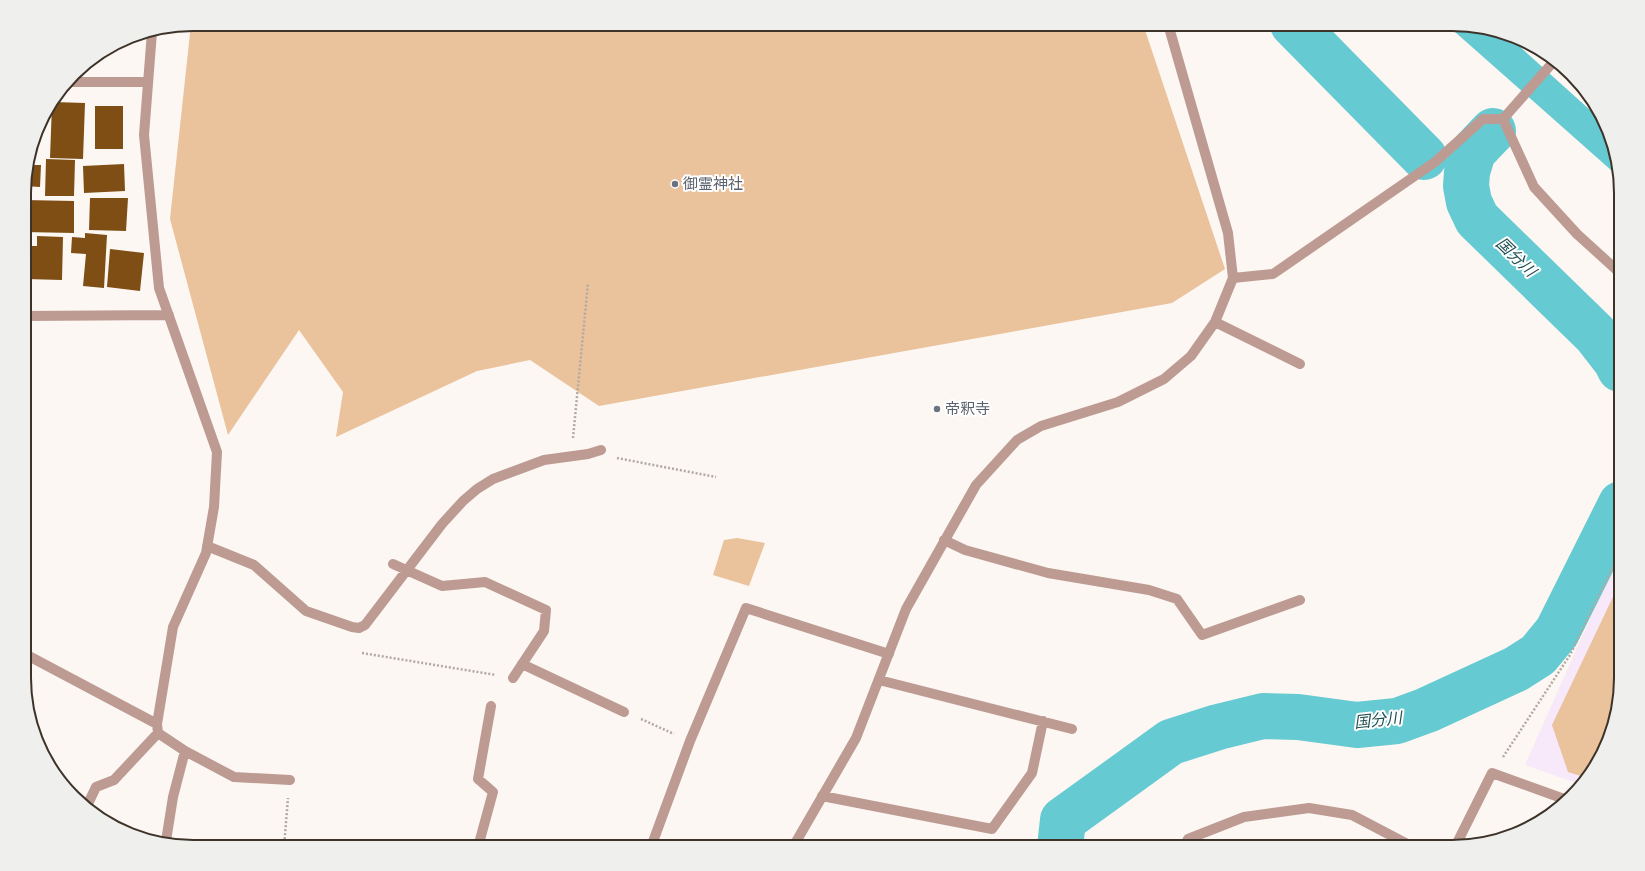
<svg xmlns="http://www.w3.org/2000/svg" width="1645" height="871" viewBox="0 0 1645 871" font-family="Jost,'Noto Sans JP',sans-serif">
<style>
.education{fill:#f7e8fa}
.green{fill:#eac29c}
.water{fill:#65cad1}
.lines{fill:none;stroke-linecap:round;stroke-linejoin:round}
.river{stroke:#65cad1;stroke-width:46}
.building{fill:#7e4e14}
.path{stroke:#b1aaa3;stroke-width:2.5;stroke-dasharray:2 2;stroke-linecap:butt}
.minor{stroke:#bd9b92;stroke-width:10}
.worship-dot{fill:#6b7280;stroke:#fff;stroke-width:1.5}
.labels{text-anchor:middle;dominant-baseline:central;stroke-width:4;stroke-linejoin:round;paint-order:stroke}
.worship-label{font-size:15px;fill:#5b616d;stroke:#fff;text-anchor:start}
.water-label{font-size:16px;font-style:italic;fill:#214f52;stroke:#fff}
.rim{fill:none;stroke:#3d3329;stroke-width:2}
</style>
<rect width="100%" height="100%" fill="#fcf7f2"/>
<path class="education" d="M 1621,549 L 1621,678 L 1603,753 L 1582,785 L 1525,765 Z"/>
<path class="green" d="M 191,24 L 1143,24 L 1225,269 L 1172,303 L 599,406 L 530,360 L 477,371 L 336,437 L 343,392 L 299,330 L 228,435 L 170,219 Z
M 737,538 L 765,543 L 749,586 L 713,575 L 724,540 Z
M 1621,580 L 1621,678 L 1603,753 L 1587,778 L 1568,772 L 1552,725 Z"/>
<path class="water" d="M 1446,24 L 1452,24 L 1509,37 L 1600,119 L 1620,171 L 1620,178 Z"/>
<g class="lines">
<path class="river" d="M 1293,24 L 1424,157
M 1493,131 L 1473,152 L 1467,172 L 1466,186 L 1469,202 L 1477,219 L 1595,334 L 1616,361 L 1620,369
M 1060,847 L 1063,820 L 1171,742 L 1218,727 L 1263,716 L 1298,717 L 1357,725 L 1397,721 L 1427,710 L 1516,669 L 1538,655 L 1557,632 L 1621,504"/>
</g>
<path class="building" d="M 54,102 L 85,103 L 83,159 L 50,158 L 52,104 Z
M 95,106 L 123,106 L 123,149 L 95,149 Z
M 46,159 L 75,160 L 74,196 L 45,196 Z
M 124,164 L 125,191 L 84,193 L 83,166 Z
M 29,165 L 41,165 L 40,187 L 24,186 Z
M 90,198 L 128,198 L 126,231 L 89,230 Z
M 24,200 L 74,201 L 74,233 L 24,232 Z
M 85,233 L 107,235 L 104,288 L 83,286 L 86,254 L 71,253 L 72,237 L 85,238 Z
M 37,236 L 63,237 L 62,280 L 26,279 L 28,246 L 37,246 Z
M 110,249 L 144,253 L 140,291 L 107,287 Z"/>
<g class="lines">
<path class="path" d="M 573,438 L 588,283
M 617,458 L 716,477
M 362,653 L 496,675
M 641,719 L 674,734
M 1503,757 L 1570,655 L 1621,550
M 284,847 L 288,798"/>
<path class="minor" d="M 1168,24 L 1228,233 L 1233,278
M 152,32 L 144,135 L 159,288 L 217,452 L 214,507 L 206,553 L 173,627 L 157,724 L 158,733 L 185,751 L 173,797 L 166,841
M 69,82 L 147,82
M 1503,119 L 1534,187 L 1577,234 L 1620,273
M 25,316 L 169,315
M 1215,322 L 1300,364
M 944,540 L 965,550 L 1048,573 L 1149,590 L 1177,599 L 1202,635 L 1300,600
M 207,546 L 254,565 L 306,611 L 352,627 L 359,628 L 365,625 L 442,524 L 463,501 L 477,489 L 493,479 L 544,460 L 588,454 L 601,450
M 393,564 L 442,586 L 485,582 L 546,610 L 544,631 L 513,678
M 25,654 L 157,724
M 522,664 L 624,712
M 879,680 L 1072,729
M 185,751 L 234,777 L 290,780
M 822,796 L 992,829 L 1032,773 L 1043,721
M 86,808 L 96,787 L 114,780 L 158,733
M 478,847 L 493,792 L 478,779 L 491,706
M 651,847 L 690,741 L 746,608 L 889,654
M 793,847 L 856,738 L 906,609 L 976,485 L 1017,440 L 1041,426 L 1118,402 L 1164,379 L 1191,356 L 1215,322 L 1233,278 L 1273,274 L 1435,162 L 1483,119 L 1503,119 L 1555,60
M 1184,847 L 1188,839 L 1244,817 L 1309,808 L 1352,815 L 1413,847
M 1455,847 L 1492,773 L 1567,800"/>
</g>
<g class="worship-dot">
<circle cx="675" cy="184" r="4"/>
<circle cx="937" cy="409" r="4"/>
</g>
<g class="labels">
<g class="worship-label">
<text x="683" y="184">御霊神社</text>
<text x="945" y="409">帝釈寺</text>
</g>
<g class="water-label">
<text transform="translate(1516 257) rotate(44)">国分川</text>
<text transform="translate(1378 720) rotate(-6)">国分川</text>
</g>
</g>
<path d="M0 0H1645V871H0ZM193 31H1452A162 162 0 0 1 1614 193V678A162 162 0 0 1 1452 840H193A162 162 0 0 1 31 678V193A162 162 0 0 1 193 31Z" fill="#efefee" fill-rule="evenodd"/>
<path class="rim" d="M193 31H1452A162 162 0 0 1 1614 193V678A162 162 0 0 1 1452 840H193A162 162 0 0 1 31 678V193A162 162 0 0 1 193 31Z"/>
</svg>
